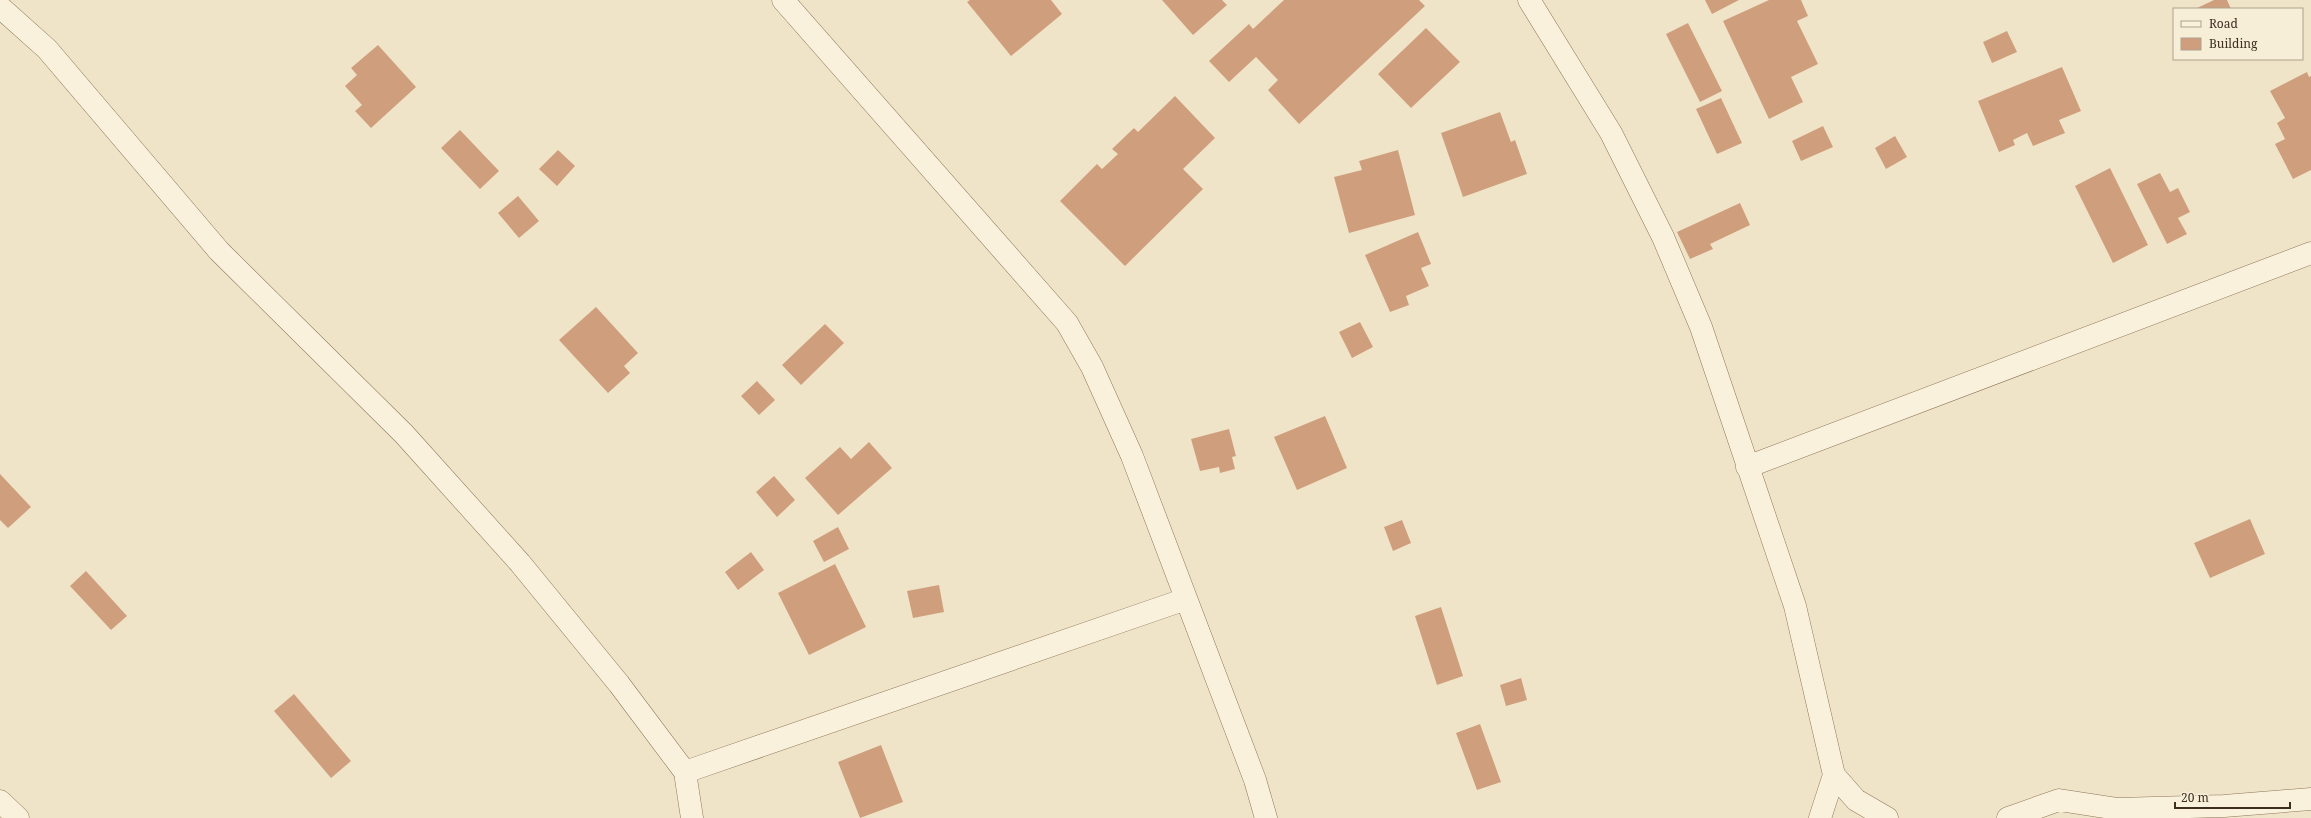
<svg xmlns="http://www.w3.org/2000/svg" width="2311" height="818" viewBox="0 0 2311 818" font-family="'Noto Serif',serif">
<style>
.building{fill:#cf9f7d}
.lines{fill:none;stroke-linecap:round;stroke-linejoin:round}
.minor-casing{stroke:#8d765c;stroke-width:23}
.minor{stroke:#faf1dc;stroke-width:22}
</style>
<rect width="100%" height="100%" fill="#f0e4c8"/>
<path class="building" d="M 970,0 L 1051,0 L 1062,14 L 1011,56 L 967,2 Z
M 1162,0 L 1222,0 L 1227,5 L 1193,35 Z
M 1284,0 L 1419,0 L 1425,6 L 1299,124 L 1268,90 L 1278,80 L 1256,57 L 1229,82 L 1209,61 L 1249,24 L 1253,29 Z
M 1705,0 L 1739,0 L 1712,14 Z
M 1769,0 L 1801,0 L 1808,16 L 1797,21 L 1818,64 L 1791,77 L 1803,102 L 1769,119 L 1723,21 Z
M 2214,0 L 2227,0 L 2231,9 L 2195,9 Z
M 1688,23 L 1722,91 L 1700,102 L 1666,34 Z
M 1426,28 L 1460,62 L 1411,108 L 1378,74 Z
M 2007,31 L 2017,52 L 1992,63 L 1983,42 Z
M 378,45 L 416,87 L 371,128 L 355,111 L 362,105 L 345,86 L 357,75 L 351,68 Z
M 2062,67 L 2081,111 L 2059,120 L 2065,133 L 2033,146 L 2027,133 L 2013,140 L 2015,145 L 1999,152 L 1978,101 Z
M 2307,72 L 2309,77 L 2311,76 L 2311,170 L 2293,179 L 2275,144 L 2285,139 L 2277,123 L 2285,118 L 2270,91 Z
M 1175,96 L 1215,138 L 1183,169 L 1203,189 L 1125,266 L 1060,201 L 1097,164 L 1102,169 L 1118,154 L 1112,149 L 1134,128 L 1138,132 Z
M 1721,98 L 1742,143 L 1717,154 L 1696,109 Z
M 1500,112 L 1511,142 L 1515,140 L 1527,174 L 1463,197 L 1441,133 Z
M 1823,126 L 1833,147 L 1801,161 L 1792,141 Z
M 460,130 L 499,171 L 480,189 L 441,148 Z
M 1895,136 L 1907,157 L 1886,169 L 1875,148 Z
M 558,150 L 575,166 L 557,186 L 539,169 Z
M 1398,150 L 1415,215 L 1349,233 L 1334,177 L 1362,170 L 1359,161 Z
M 2110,168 L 2148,245 L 2113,263 L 2075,186 Z
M 2160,173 L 2170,192 L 2178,188 L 2190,212 L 2178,218 L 2187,234 L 2167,244 L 2137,184 Z
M 518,196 L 539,221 L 519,238 L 498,213 Z
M 1740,203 L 1750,225 L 1710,244 L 1713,249 L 1690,259 L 1677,232 Z
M 1418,232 L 1431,264 L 1421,268 L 1429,286 L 1406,296 L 1409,305 L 1390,312 L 1365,255 Z
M 596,307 L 638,353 L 624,366 L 630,373 L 608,393 L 559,340 Z
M 1360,322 L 1373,347 L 1352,358 L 1339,332 Z
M 825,324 L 844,343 L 801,385 L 782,365 Z
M 757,381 L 775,400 L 759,415 L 741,396 Z
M 1325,416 L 1347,468 L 1297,490 L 1274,437 Z
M 1229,429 L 1236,456 L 1232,457 L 1235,469 L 1220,473 L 1219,467 L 1200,471 L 1191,439 Z
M 869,442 L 892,468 L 838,515 L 805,478 L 840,447 L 851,459 Z
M 0,474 L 31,507 L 8,528 L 0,520 Z
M 774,476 L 795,500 L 777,517 L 756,492 Z
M 2250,519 L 2265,554 L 2210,578 L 2194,543 Z
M 1402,520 L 1411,543 L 1393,551 L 1384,527 Z
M 838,527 L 849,549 L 824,562 L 813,541 Z
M 751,552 L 764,570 L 738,590 L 725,572 Z
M 835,564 L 866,627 L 809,655 L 778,593 Z
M 86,571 L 127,616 L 111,630 L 70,586 Z
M 939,585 L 944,612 L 913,618 L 907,591 Z
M 1441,607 L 1463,676 L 1437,685 L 1415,616 Z
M 1521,678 L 1527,700 L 1506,706 L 1500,685 Z
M 294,694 L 351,761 L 331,778 L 274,711 Z
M 1480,724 L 1501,782 L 1477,790 L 1456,733 Z
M 881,745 L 903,802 L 860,818 L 838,762 Z"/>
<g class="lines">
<g class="minor-casing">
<path id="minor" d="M 783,0 L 1067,323 L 1092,367 L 1132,456 L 1255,780 L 1266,818
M 1529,0 L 1611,133 L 1663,237 L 1701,327 L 1795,606 L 1834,775 L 1820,818
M 0,7 L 47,49 L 219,251 L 404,434 L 520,563 L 619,684 L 685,772 L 692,818
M 1747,467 L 2311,253
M 685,772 L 1186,599
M 1834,775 L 1856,800 L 1887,818
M 0,801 L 18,818
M 2008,818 L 2059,800 L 2118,809 L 2224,806 L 2311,799"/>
</g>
<use href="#minor" class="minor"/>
</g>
<rect x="2173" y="8" width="130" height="52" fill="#f7eed8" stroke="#ada18e"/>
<rect x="2181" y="21" width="20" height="6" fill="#faf1dc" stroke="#ada18e"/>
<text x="2209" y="28" font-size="12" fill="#3d2e20">Road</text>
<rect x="2181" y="38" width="20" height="12" fill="#cf9f7d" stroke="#ada18e"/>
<text x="2209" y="48" font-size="12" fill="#3d2e20">Building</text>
<path d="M2175 802v6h115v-6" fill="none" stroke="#3d2e20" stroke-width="2"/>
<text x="2181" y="802" font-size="12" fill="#3d2e20" stroke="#f7eed8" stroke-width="3" paint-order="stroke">20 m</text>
</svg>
